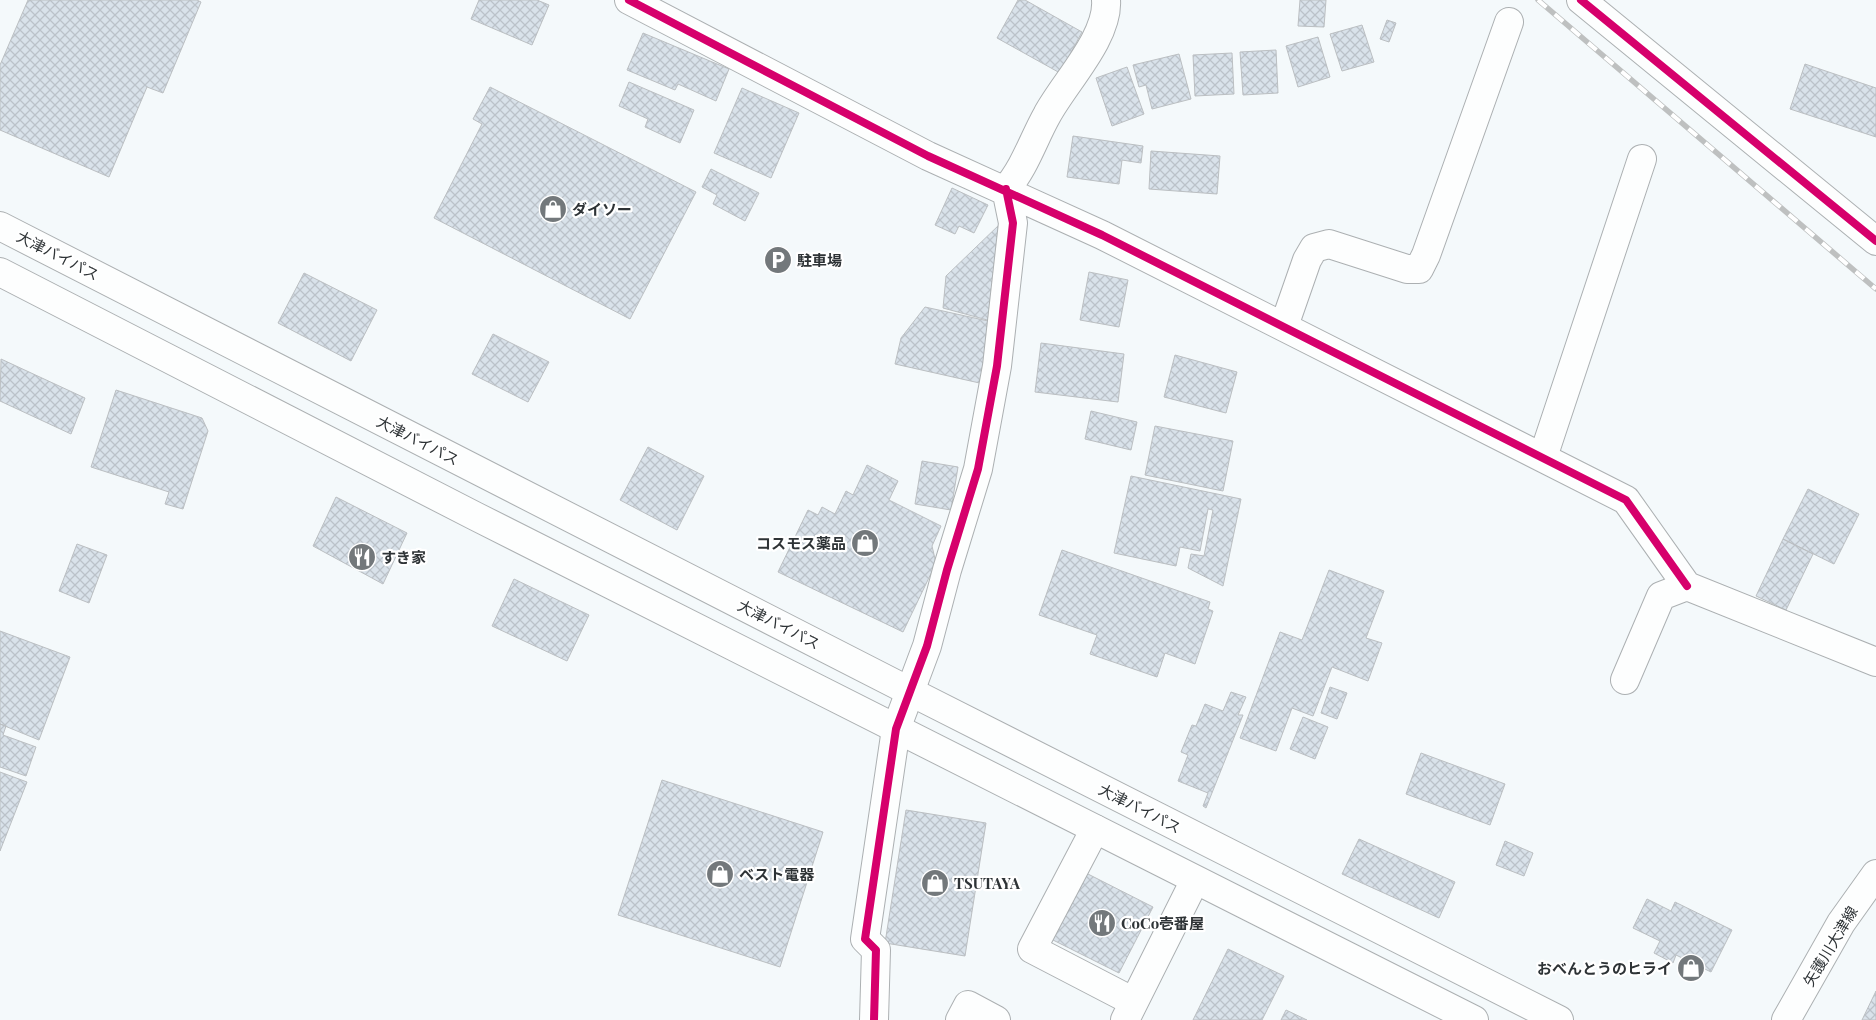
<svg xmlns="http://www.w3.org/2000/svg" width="1876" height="1020" viewBox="0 0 1876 1020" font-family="'Playfair Display','Noto Sans JP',serif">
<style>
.building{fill:url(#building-cross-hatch);stroke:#bbbfc2}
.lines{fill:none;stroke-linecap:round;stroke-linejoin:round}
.minor-casing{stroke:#acb0b2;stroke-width:30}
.major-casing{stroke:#acb0b2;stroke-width:30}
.highway-casing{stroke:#acb0b2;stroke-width:30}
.minor{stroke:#fdfefe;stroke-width:28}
.major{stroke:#fdfefe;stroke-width:28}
.highway{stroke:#fdfefe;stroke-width:28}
.rail-casing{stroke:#bec0c0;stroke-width:5.5}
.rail{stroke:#fff;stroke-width:4;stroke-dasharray:11;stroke-linecap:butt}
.cycleway-casing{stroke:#fff;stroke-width:11}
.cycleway{stroke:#d6006c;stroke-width:8}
.labels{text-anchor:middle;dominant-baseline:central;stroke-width:4.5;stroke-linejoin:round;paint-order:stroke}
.poi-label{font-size:15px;font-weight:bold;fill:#2e3336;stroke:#fff;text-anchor:start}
.street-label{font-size:15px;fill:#2e3336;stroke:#fff}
</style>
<defs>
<pattern id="building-cross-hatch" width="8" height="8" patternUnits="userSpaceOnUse" patternTransform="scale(1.25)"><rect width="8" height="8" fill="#d9e2ea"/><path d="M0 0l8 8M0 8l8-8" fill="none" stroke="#bbc2c9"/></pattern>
</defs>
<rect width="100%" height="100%" fill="#f4f9fb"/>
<path class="building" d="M 28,0 L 197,0 L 201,2 L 163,93 L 147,87 L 109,177 L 0,130 L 0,65 Z
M 479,0 L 537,0 L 549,5 L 532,45 L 471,19 Z
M 1018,0 L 1025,0 L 1082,32 L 1060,73 L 997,38 Z
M 1300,0 L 1326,0 L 1324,27 L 1298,26 Z
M 1387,20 L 1396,23 L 1389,42 L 1380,39 Z
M 1362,25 L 1374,62 L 1342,71 L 1330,34 Z
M 643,33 L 729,69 L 716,101 L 678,84 L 675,90 L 627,70 Z
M 1318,37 L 1330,77 L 1298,87 L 1286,46 Z
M 1276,50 L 1278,93 L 1243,95 L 1240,52 Z
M 1232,53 L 1234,94 L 1195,96 L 1193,55 Z
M 1179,54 L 1191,99 L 1152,109 L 1146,85 L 1139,87 L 1133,65 Z
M 1805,64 L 1876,88 L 1876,137 L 1790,109 Z
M 1127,67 L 1144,114 L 1112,126 L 1096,78 Z
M 629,82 L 694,110 L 680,143 L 645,127 L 648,119 L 619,106 Z
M 490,87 L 696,192 L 630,319 L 434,218 L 482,124 L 473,119 Z
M 742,88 L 799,113 L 771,178 L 714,153 Z
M 1073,136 L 1143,146 L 1141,163 L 1122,160 L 1119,184 L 1067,177 Z
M 1151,151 L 1220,156 L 1217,194 L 1149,189 Z
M 711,169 L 759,193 L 745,221 L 713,204 L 717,195 L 702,187 Z
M 952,188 L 988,205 L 974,233 L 959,226 L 955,234 L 935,225 Z
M 1000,224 L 991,321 L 943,308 L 946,276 Z
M 1089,272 L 1128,280 L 1119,327 L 1080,320 Z
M 304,273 L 377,310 L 351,361 L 278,323 Z
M 925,307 L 997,323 L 984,384 L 895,364 L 901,338 Z
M 493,334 L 549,362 L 528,402 L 472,374 Z
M 1041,343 L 1124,354 L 1118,402 L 1035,392 Z
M 1175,355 L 1237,372 L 1226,413 L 1164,397 Z
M 1,359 L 85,398 L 71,434 L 0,401 Z
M 116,390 L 202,418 L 208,431 L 183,509 L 165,504 L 169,492 L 91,467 Z
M 1091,411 L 1137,422 L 1131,450 L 1085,439 Z
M 1155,426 L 1233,441 L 1223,491 L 1145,475 Z
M 648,447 L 704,476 L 677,530 L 620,500 Z
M 922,461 L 958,467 L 951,510 L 915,504 Z
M 867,465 L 898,481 L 889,500 L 941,526 L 932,546 L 936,563 L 903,632 L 778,572 L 808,510 L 818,515 L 822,507 L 835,514 L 846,491 L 853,495 Z
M 1131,476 L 1241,499 L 1223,586 L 1188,568 L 1191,554 L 1204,556 L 1213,510 L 1208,509 L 1200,551 L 1180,547 L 1176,566 L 1114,553 Z
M 1808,489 L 1859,514 L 1834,564 L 1783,539 Z
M 336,497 L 407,533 L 383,584 L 313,546 Z
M 1783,539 L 1813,554 L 1786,610 L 1756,596 Z
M 77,544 L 107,555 L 89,603 L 59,591 Z
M 1062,550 L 1210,602 L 1208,609 L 1213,611 L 1195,664 L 1165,653 L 1157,677 L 1090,654 L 1097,635 L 1039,615 Z
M 1329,570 L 1384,591 L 1366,638 L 1382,643 L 1368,681 L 1332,667 L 1313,716 L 1292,708 L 1276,751 L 1240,738 L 1280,632 L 1302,640 Z
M 514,579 L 589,615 L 567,661 L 492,626 Z
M 0,631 L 70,657 L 39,740 L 0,724 Z
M 1330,687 L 1347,693 L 1337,719 L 1321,713 Z
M 1231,692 L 1246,697 L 1238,715 L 1243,715 L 1206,808 L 1203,806 L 1208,793 L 1178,781 L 1188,755 L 1181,752 L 1192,725 L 1196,726 L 1205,704 L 1223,711 Z
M 1303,717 L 1328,727 L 1315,759 L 1290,749 Z
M 0,724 L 6,726 L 3,735 L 36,747 L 26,776 L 0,767 Z
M 1421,753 L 1505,784 L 1490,825 L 1406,794 Z
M 0,772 L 27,782 L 0,851 Z
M 662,780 L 823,832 L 780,967 L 618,915 Z
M 906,810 L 986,823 L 965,956 L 885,943 Z
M 1359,839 L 1455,882 L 1439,918 L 1342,874 Z
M 1505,841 L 1533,853 L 1524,876 L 1496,865 Z
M 1084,872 L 1153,907 L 1119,973 L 1051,939 Z
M 1647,899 L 1671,911 L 1675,902 L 1732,930 L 1711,972 L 1676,955 L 1673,963 L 1654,953 L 1660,941 L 1633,928 Z
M 1228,949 L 1284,976 L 1262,1020 L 1193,1020 Z
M 1876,991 L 1876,1020 L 1862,1020 Z
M 1286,1010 L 1307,1020 L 1281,1020 Z"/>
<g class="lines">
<g class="minor-casing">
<path id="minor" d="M 629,0 L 928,156 L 1102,235 L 1626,500 L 1687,586
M 1581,0 L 1876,241
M 1006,189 C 1025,167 1033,140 1047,115 C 1064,83 1109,37 1106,0
M 1284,326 L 1307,260 L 1314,248 L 1329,244 L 1407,269 L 1419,269 L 1426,255 L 1509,22
M 1543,457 L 1642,159
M 1625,680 L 1661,596 L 1687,586 L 1876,662
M 1095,829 L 1032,949 L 1134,1002
M 874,1020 L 876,950 L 865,939 L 896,729 L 927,646 L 947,570 L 978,469 L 997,366 L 1013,223 L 1006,189
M 960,1020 L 968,1005 L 996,1020
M 1125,1020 L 1195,880"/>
</g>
<g class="major-casing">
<path id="major" d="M 1786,1020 L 1841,923 L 1876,874"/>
</g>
<g class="highway-casing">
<path id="highway" d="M 0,226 L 911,692 L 1559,1020
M 0,272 L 475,516 L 1474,1020"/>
</g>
<use href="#minor" class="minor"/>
<use href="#major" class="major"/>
<use href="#highway" class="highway"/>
<g class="rail-casing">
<path id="rail" d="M 1538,0 L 1876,289"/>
</g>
<use href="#rail" class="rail"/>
<g class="cycleway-casing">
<path id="cycleway" d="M 629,0 L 928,156 L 1102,235 L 1626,500 L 1687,586
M 1581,0 L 1876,241
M 874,1020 L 876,950 L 865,939 L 896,729 L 927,646 L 947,570 L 978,469 L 997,366 L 1013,223 L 1006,189"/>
</g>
<use href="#cycleway" class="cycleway"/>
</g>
<defs>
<g id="shop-disc" transform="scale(1.4375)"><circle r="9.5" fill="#73787b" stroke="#fff"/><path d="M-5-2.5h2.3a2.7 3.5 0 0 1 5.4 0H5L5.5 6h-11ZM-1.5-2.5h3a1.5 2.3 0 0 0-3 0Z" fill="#fff"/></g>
<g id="parking-disc" transform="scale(1.4375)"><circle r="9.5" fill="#73787b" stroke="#fff"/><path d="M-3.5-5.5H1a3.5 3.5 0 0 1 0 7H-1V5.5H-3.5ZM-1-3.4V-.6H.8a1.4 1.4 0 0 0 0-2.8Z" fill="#fff"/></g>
<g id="restaurant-disc" transform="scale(1.4375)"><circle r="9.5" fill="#73787b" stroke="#fff"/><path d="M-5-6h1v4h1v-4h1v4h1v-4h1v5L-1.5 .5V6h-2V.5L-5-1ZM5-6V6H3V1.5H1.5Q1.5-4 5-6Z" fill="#fff"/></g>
</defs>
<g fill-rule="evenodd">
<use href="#shop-disc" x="553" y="209"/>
<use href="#parking-disc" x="778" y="260"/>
<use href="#shop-disc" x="865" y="543"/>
<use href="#restaurant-disc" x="362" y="557"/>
<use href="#shop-disc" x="720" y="874"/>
<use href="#shop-disc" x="935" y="883"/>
<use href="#restaurant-disc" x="1102" y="923"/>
<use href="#shop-disc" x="1691" y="968"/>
</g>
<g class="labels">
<g class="poi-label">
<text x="572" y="209">ダイソー</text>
<text x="797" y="260">駐車場</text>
<text x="846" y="543" text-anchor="end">コスモス薬品</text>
<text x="381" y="557">すき家</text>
<text x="739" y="874">ベスト電器</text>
<text x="954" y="883">TSUTAYA</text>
<text x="1121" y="923">CoCo壱番屋</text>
<text x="1672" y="968" text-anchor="end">おべんとうのヒライ</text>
</g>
<g class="street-label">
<text transform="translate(58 255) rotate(27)">大津バイパス</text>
<text transform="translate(418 440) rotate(27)">大津バイパス</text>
<text transform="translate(779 624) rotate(27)">大津バイパス</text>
<text transform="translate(1140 808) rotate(27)">大津バイパス</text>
<text transform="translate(1830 946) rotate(-59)">矢護川大津線</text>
</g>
</g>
</svg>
